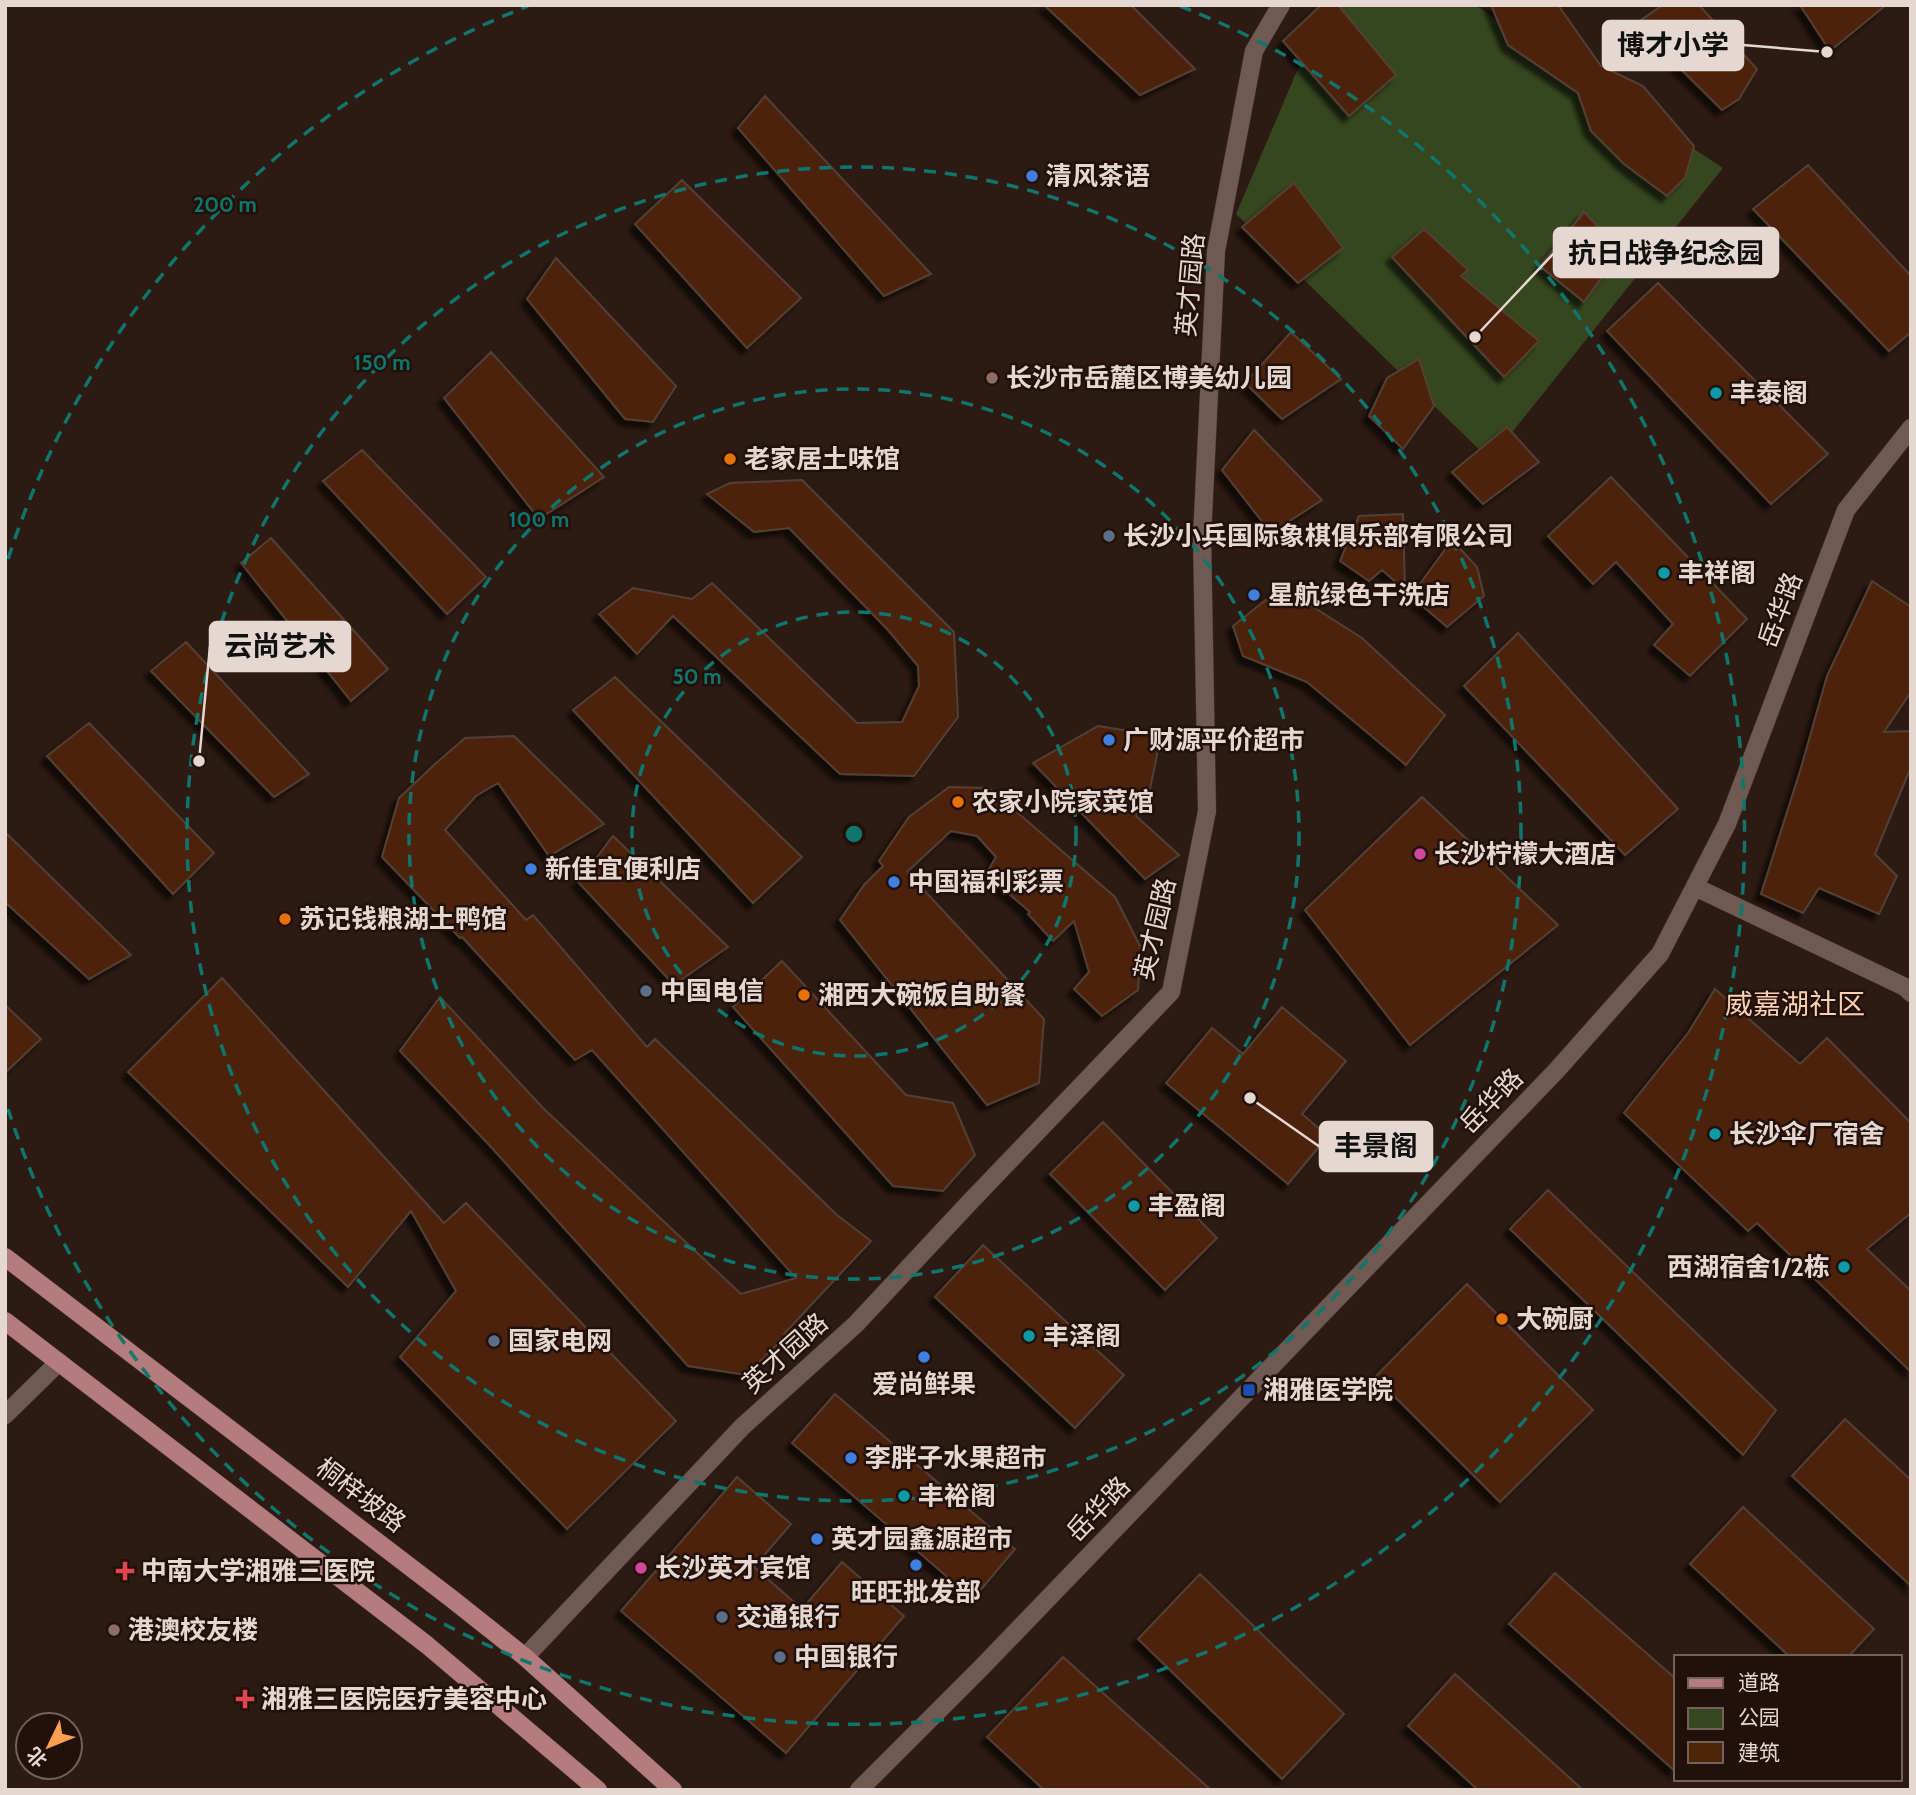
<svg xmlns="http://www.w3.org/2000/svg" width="1916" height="1795" viewBox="0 0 1916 1795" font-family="Cabin,'Noto Sans SC',sans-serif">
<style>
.green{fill:#36461e}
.building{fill:#4e2407;stroke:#534035;stroke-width:2;filter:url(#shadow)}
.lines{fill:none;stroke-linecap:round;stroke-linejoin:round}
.street-casing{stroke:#423330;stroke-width:19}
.secondary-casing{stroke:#423330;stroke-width:19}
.primary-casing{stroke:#423330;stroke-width:19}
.street{stroke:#6f5951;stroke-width:18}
.secondary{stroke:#6f5951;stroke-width:18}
.primary{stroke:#b57c7d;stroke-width:18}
.ring{fill:none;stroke:#0f766e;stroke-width:3.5;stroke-dasharray:12 9}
.shop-dot{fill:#3f7fe0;stroke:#22110a;stroke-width:2.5}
.education-dot{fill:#8d6e63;stroke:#22110a;stroke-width:2.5}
.culture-dot{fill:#0f9aa8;stroke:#22110a;stroke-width:2.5}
.food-dot{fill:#e8710a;stroke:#22110a;stroke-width:2.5}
.service-dot{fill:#5c6f8a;stroke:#22110a;stroke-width:2.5}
.hotel-dot{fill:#d1479c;stroke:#22110a;stroke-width:2.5}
.transit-dot{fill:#1a4fb4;stroke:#22110a;stroke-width:2.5}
.health-dot{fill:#e0444e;stroke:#22110a;stroke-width:2.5}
.labels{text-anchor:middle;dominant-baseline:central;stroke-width:5;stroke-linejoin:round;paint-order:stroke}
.poi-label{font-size:26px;font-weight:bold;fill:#e5d8d3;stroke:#22110a;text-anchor:start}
.street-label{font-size:26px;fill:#e5d8d3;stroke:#22110a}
.neighbourhood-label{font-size:28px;fill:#f8d0b2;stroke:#22110a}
.centre{fill:#0f766e;stroke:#22110a;stroke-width:3.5}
.ring-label{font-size:21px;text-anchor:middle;font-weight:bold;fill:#0f766e;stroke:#22110a;stroke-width:5;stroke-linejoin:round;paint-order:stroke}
.leader{fill:none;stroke:#e5d8d3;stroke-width:2.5}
.callout-dot{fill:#e5d8d3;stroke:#22110a;stroke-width:2.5}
.callout{fill:#e5d8d3;stroke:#e5d8d3;stroke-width:2.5}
.callout-label{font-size:28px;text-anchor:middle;font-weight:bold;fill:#111}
</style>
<defs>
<filter id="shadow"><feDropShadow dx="-6" dy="6" stdDeviation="2" flood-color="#0009"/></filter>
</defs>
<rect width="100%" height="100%" fill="#2c1a13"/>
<path class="green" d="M 1325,5 L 1475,5 L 1723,168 L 1490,460 L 1236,214 Z"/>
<path class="building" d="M 1044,5 L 1131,5 L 1195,69 L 1140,95 Z
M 1321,5 L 1338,5 L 1396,75 L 1349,116 L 1283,41 Z
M 1491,5 L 1558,5 L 1601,66 L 1643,86 L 1694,146 L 1685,178 L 1667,196 L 1624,164 L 1591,131 L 1578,93 L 1508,45 Z
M 1663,5 L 1699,5 L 1757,69 L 1739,99 L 1722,110 L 1635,24 Z
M 1800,5 L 1886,5 L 1830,51 Z
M 765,96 L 931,274 L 884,296 L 738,128 Z
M 1808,165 L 1911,276 L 1911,332 L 1889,351 L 1753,209 Z
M 682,180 L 801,298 L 747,348 L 635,224 Z
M 1294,183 L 1343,248 L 1298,283 L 1242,227 Z
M 1584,212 L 1621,251 L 1584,302 L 1540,266 Z
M 1424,229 L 1468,270 L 1461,276 L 1539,341 L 1504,377 L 1392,257 Z
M 556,258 L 676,386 L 653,422 L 625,419 L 527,299 Z
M 1658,283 L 1828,454 L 1771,504 L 1607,331 Z
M 1291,332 L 1341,379 L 1282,419 L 1245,383 Z
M 491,352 L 604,477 L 539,519 L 444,398 Z
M 1419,359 L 1434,406 L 1403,449 L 1369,416 L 1387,378 Z
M 1507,427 L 1539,462 L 1483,504 L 1452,472 Z
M 1254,430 L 1322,500 L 1271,533 L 1222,470 Z
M 362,450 L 486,577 L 447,614 L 323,481 Z
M 1611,477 L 1747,619 L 1690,676 L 1654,645 L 1673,624 L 1616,562 L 1593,584 L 1548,536 Z
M 802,480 L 954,632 L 958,717 L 914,776 L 840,774 L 673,616 L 637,654 L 599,614 L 633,588 L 692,599 L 712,583 L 857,723 L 902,722 L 919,686 L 918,666 L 888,630 L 789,528 L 754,532 L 707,494 L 730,483 Z
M 1403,514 L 1405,590 L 1382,570 L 1369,581 L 1340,561 L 1359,516 Z
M 271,538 L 388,669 L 351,701 L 241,563 Z
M 1452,540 L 1477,567 L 1484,596 L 1447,627 L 1411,596 Z
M 1872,581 L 1911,607 L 1911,692 L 1884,732 L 1911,731 L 1911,767 L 1875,854 L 1897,876 L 1879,914 L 1819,888 L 1803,913 L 1761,894 L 1801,768 L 1827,676 Z
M 1282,587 L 1362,638 L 1445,715 L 1406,765 L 1307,682 L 1243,656 L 1233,626 Z
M 1518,633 L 1678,809 L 1625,855 L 1464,686 Z
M 186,642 L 309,774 L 274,797 L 151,671 Z
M 615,677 L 802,857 L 753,903 L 573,710 Z
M 89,723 L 214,853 L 173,894 L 47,756 Z
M 1098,726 L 1161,736 L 1150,789 L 1136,816 L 1179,855 L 1145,879 L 1033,763 Z
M 514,736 L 604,824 L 549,856 L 498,783 L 476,796 L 445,830 L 526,920 L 533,915 L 647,1047 L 655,1039 L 837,1215 L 871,1241 L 784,1334 L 786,1336 L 746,1375 L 688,1366 L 492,1148 L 400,1051 L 440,997 L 543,1108 L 741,1294 L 796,1278 L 592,1050 L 575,1060 L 462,937 L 460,938 L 382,857 L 399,798 L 434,765 L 465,738 Z
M 949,787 L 989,788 L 1115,897 L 1141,948 L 1138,990 L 1102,1016 L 1074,989 L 1089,972 L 1074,921 L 1053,941 L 1028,914 L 1030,912 L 986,874 L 996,857 L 977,836 L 951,831 L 907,872 L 1044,1019 L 1039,1083 L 987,1105 L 840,920 L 864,885 L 883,866 L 879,861 L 909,817 Z
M 1422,797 L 1558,925 L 1410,1045 L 1305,910 Z
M 5,832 L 131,955 L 89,979 L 5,902 Z
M 613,836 L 728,947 L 674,985 L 578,882 Z
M 782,961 L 906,1095 L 953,1103 L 975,1155 L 943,1191 L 893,1186 L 733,1007 Z
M 222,978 L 444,1223 L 466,1203 L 676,1421 L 567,1529 L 400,1357 L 456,1291 L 411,1211 L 348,1287 L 128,1072 Z
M 1715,989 L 1800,1064 L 1827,1038 L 1911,1123 L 1911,1213 L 1867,1249 L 1911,1291 L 1911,1372 L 1757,1223 L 1748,1231 L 1624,1113 L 1688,1033 Z
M 5,1005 L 41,1039 L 5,1073 Z
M 1282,1007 L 1346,1061 L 1302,1114 L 1328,1136 L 1288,1184 L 1166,1083 L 1212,1028 L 1243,1054 Z
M 1103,1122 L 1217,1238 L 1165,1290 L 1050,1174 Z
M 1548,1190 L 1776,1410 L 1743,1455 L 1510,1229 Z
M 983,1245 L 1124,1375 L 1075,1428 L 935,1297 Z
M 1467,1284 L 1593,1410 L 1500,1502 L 1375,1377 Z
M 835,1394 L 1015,1549 L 973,1599 L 792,1443 Z
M 1845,1419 L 1911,1480 L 1911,1586 L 1792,1476 Z
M 737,1477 L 791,1524 L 754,1567 L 802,1609 L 842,1562 L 904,1616 L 786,1753 L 621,1611 Z
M 1743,1507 L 1874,1629 L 1848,1657 L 1790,1657 L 1690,1564 Z
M 1555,1573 L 1676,1679 L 1676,1772 L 1509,1624 Z
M 1200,1574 L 1344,1714 L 1282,1779 L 1138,1639 Z
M 1063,1657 L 1211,1790 L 1044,1790 L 987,1737 Z
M 1455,1674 L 1583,1790 L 1478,1790 L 1408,1726 Z"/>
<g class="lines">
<g class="street-casing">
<path id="street" d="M 1695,887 L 1905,987 L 1911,993
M 525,1657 L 742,1427 L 856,1324 L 968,1204 L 1171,992 L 1207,811 L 1202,537 L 1216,251 L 1254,51 L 1281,5"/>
</g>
<g class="secondary-casing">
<path id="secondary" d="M 5,1415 L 59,1362
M 859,1790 L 981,1668 L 1556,1071 L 1660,954 L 1727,824 L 1846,510 L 1911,428"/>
</g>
<g class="primary-casing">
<path id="primary" d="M 5,1257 L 452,1599 L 525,1657 L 673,1790
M 5,1321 L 427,1645 L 598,1790"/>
</g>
<use href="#street" class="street"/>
<use href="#secondary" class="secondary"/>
<use href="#primary" class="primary"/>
</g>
<g class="ring">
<circle cx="854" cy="834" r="222"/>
<circle cx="854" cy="834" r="445"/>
<circle cx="854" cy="834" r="667"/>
<path d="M8 559A890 890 0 0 1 528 6M1180 6A890 890 0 1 1 8 1109"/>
</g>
<g class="shop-dot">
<circle cx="1032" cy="176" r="7"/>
<circle cx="1254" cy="595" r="7"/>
<circle cx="1109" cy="740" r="7"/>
<circle cx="531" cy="869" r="7"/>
<circle cx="894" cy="882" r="7"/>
<circle cx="924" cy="1357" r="7"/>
<circle cx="851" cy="1458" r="7"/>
<circle cx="817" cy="1539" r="7"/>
<circle cx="916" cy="1565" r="7"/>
</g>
<g class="education-dot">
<circle cx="992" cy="378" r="7"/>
<circle cx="114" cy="1630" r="7"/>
</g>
<g class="culture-dot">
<circle cx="1716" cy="393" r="7"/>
<circle cx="1664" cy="573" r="7"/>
<circle cx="1715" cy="1134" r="7"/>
<circle cx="1134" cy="1206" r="7"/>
<circle cx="1844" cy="1267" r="7"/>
<circle cx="1029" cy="1336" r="7"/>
<circle cx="904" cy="1496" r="7"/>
</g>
<g class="food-dot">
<circle cx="730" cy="459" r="7"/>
<circle cx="958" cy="802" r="7"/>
<circle cx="285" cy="919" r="7"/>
<circle cx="804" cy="995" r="7"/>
<circle cx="1502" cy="1319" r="7"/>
</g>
<g class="service-dot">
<circle cx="1109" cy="536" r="7"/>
<circle cx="646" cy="991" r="7"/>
<circle cx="494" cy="1341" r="7"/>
<circle cx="722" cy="1617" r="7"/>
<circle cx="780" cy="1657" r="7"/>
</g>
<g class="hotel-dot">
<circle cx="1420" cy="854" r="7"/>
<circle cx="641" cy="1568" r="7"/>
</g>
<rect class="transit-dot" x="1242" y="1383" width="14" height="14" rx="3.5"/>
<g class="health-dot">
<path d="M121.5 1560.5h7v7h7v7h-7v7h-7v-7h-7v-7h7z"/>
<path d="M241.5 1688.5h7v7h7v7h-7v7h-7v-7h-7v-7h7z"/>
</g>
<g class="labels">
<g class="poi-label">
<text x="1046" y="176">清风茶语</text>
<text x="1006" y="378">长沙市岳麓区博美幼儿园</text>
<text x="1730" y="393">丰泰阁</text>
<text x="744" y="459">老家居土味馆</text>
<text x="1123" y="536">长沙小兵国际象棋俱乐部有限公司</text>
<text x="1678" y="573">丰祥阁</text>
<text x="1268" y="595">星航绿色干洗店</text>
<text x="1123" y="740">广财源平价超市</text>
<text x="972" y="802">农家小院家菜馆</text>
<text x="1434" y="854">长沙柠檬大酒店</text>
<text x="545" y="869">新佳宜便利店</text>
<text x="908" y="882">中国福利彩票</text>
<text x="299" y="919">苏记钱粮湖土鸭馆</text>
<text x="660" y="991">中国电信</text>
<text x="818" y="995">湘西大碗饭自助餐</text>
<text x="1729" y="1134">长沙伞厂宿舍</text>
<text x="1148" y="1206">丰盈阁</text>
<text x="1830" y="1267" text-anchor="end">西湖宿舍1/2栋</text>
<text x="1516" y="1319">大碗厨</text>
<text x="1043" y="1336">丰泽阁</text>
<text x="508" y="1341">国家电网</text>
<text x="924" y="1384" text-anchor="middle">爱尚鲜果</text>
<text x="1263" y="1390">湘雅医学院</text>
<text x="865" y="1458">李胖子水果超市</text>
<text x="918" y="1496">丰裕阁</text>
<text x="831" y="1539">英才园鑫源超市</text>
<text x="655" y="1568">长沙英才宾馆</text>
<text x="141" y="1571">中南大学湘雅三医院</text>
<text x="916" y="1592" text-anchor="middle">旺旺批发部</text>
<text x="736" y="1617">交通银行</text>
<text x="128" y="1630">港澳校友楼</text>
<text x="794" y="1657">中国银行</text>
<text x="261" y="1699">湘雅三医院医疗美容中心</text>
</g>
<g class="street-label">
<text transform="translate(1190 285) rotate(-85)">英才园路</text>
<text transform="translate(1780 610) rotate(-69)">岳华路</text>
<text transform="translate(1155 929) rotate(-77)">英才园路</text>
<text transform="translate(1491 1101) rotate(-46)">岳华路</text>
<text transform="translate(785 1353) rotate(-42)">英才园路</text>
<text transform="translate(361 1495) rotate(37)">桐梓坡路</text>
<text transform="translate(1098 1509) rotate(-46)">岳华路</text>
</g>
<g class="neighbourhood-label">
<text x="1795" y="1004">威嘉湖社区</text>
</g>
</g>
<circle cx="854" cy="834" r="10" class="centre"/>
<g class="ring-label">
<text x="225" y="212">200 m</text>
<text x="382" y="370">150 m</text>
<text x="539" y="527">100 m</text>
<text x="697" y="684">50 m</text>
</g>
<path class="leader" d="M1827 52L1743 45M1475 337L1554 253M199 761L210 646M1250 1098L1320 1147"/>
<g class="callout-dot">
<circle cx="1827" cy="52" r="7"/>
<circle cx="1475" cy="337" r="7"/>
<circle cx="199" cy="761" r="7"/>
<circle cx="1250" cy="1098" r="7"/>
</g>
<g class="callout">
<rect x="1603" y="21" width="140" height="49" rx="7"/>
<rect x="1554" y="228" width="224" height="49" rx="7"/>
<rect x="210" y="622" width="140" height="49" rx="7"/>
<rect x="1320" y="1122" width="112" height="49" rx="7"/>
</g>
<g class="callout-label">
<text x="1673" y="55">博才小学</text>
<text x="1666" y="263">抗日战争纪念园</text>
<text x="280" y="656">云尚艺术</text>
<text x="1376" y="1156">丰景阁</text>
</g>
<rect width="1916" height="1795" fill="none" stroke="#e5d8d3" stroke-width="14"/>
<rect x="1674" y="1655" width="228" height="126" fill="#22110a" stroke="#70615a" stroke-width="2"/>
<rect x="1688" y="1678" width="35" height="10" fill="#b57c7d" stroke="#70615a" stroke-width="2"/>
<text x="1738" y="1690" font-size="21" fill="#e5d8d3">道路</text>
<rect x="1688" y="1708" width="35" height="21" fill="#36461e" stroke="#70615a" stroke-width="2"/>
<text x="1738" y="1725" font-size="21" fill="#e5d8d3">公园</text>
<rect x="1688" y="1742" width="35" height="21" fill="#4e2407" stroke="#70615a" stroke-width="2"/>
<text x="1738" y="1760" font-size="21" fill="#e5d8d3">建筑</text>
<g transform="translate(49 1746) rotate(227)"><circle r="33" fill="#22110a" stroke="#70615a" stroke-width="2"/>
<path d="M0-5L12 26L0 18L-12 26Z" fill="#fb9e50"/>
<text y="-10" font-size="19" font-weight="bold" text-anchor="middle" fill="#e5d8d3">北</text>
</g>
</svg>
